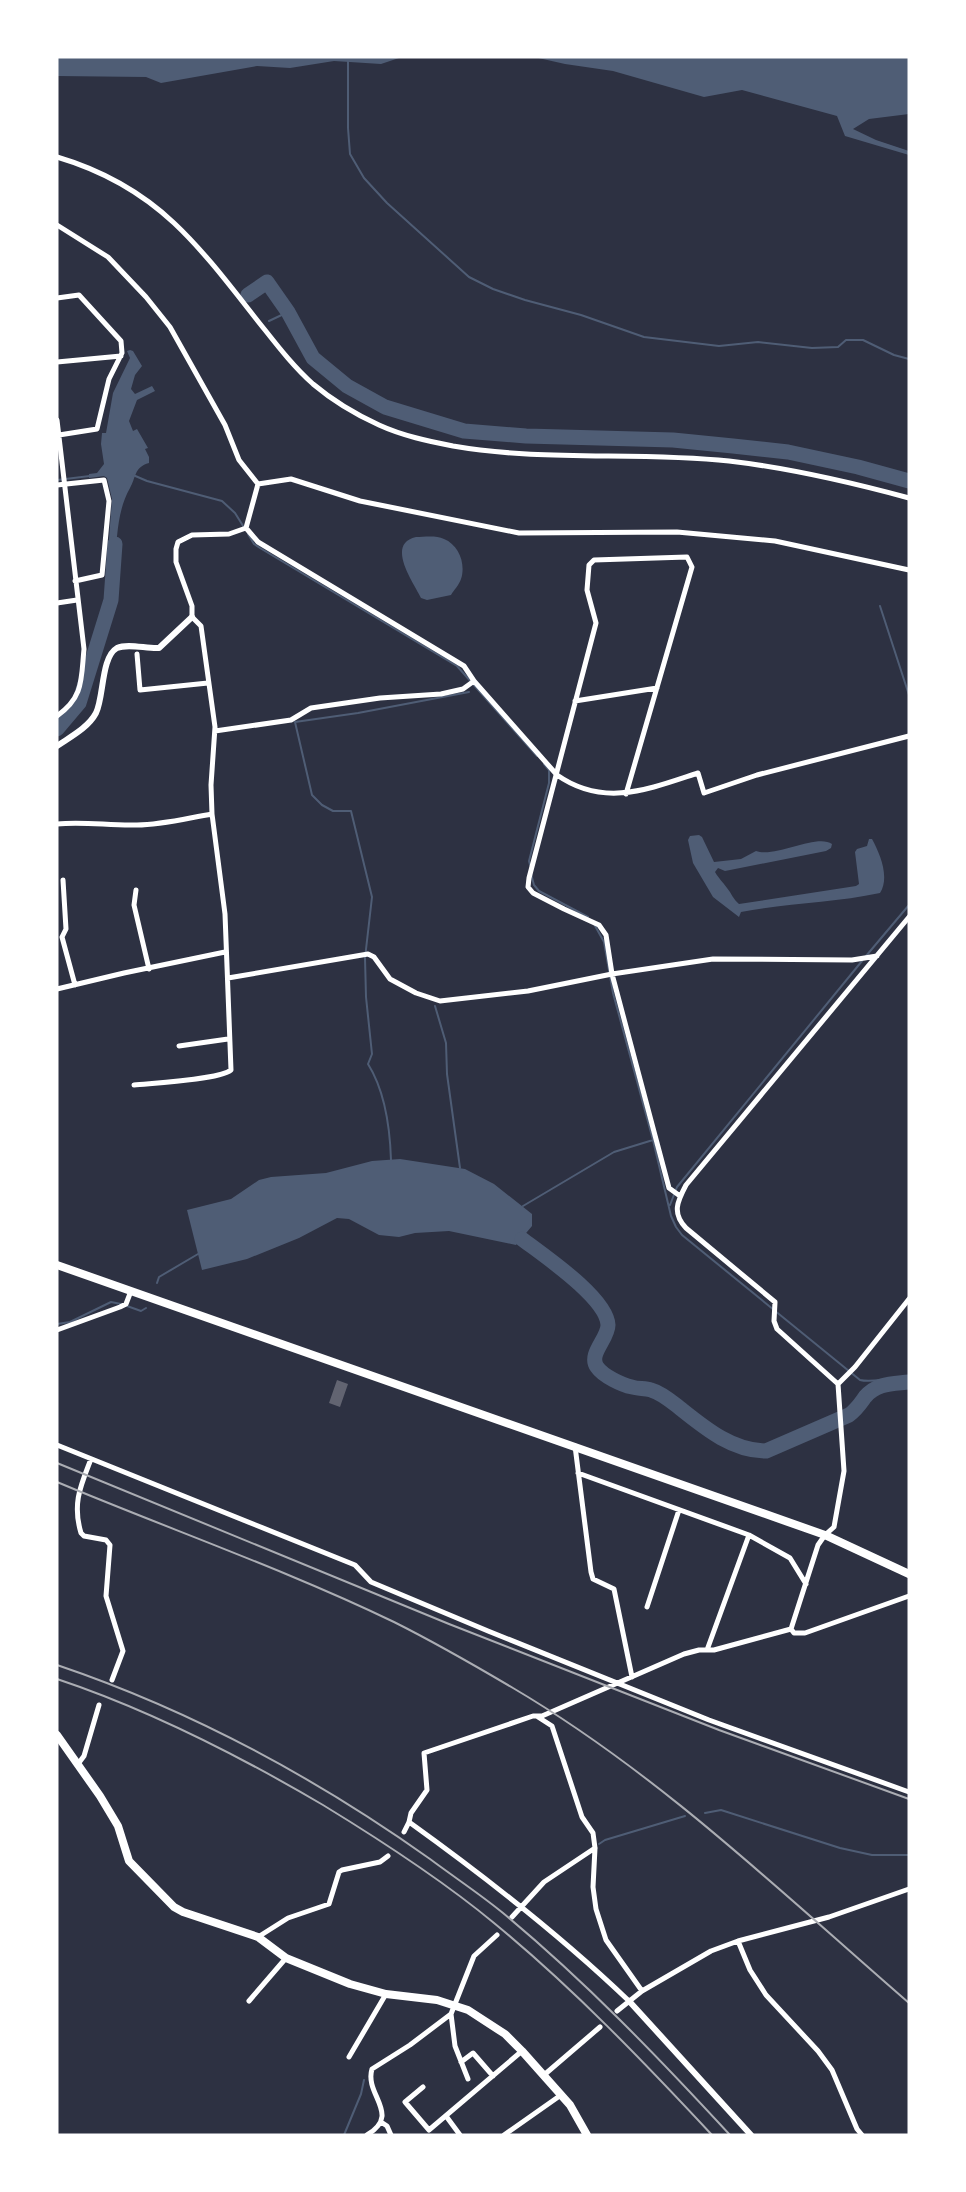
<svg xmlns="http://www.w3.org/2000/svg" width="966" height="2192" viewBox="0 0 966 2192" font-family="Jost,sans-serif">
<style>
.water{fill:#4f5d75}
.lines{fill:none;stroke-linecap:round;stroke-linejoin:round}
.stream{stroke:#4f5d75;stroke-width:2}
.river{stroke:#4f5d75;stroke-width:15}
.building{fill:#626471}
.minor{stroke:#fff;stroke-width:5}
.tertiary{stroke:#fff;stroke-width:6}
.primary{stroke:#fff;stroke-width:8}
.trunk{stroke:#fff;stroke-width:8}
.rail{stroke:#abadb3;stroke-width:2}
</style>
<rect width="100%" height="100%" fill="#2d3142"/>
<path class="water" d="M 57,57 L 402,57 L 381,64 L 334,61 L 290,68 L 257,66 L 161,83 L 146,77 L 57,76 Z
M 534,57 L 909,57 L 909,114 L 869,119 L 853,129 L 876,140 L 909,151 L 909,155 L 845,136 L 837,116 L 742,90 L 704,97 L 613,71 L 565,64 Z
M 130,350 L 133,351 L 142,366 L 135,375 L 131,389 L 135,394 L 152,386 L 155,391 L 137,400 L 129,421 L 133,431 L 137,429 L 148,448 L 145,449 L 149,457 L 149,463 C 134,467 136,478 130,488 C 117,511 117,538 115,564 L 107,566 L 112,499 L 107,478 L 104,476 L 89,478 L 89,474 L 97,473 L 104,464 L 101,444 L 102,433 L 106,433 L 113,393 L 130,358 L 127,351 Z
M 416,537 C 424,537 436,535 444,539 C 459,545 466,564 461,579 C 459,585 454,590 451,595 L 427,600 L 421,598 C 414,583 385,544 416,537 Z
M 699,835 L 702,837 L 714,862 L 741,859 L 756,851 C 776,858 817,833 832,844 L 831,848 L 826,851 L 725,871 L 718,868 L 715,872 C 719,879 723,882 727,888 C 732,894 733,899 739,904 L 856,886 L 859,884 L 855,852 L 857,849 L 867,846 L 869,839 L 872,839 C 880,854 890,877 880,893 C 834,903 787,903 741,912 L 739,917 L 713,897 L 693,863 L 688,840 L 690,836 Z
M 400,1159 L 465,1169 L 494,1184 L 532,1214 L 532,1226 L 516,1245 L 449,1231 L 415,1233 L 399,1237 L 379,1235 L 349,1219 L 337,1218 L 299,1238 L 247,1259 L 202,1270 L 187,1210 L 231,1199 L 259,1180 L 271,1177 L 326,1173 L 372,1161 Z"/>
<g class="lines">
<path class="stream" d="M 348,57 L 348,128 L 350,154 L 364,178 L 387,203 L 469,277 L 493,289 L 525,300 L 581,315 L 644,337 L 719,346 L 758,342 L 812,348 L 838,347 L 846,340 L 863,340 L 894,355 L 909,359
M 269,321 L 288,312
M 133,475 L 147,481 L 222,501 L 235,513 L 245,529
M 57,480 L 90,476
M 248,534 L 254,544 L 260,548 L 457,666 L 537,756
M 880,606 L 909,695
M 530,865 L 529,861 L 549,783 L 549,770 L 544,764
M 531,874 L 534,885 L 539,891 L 588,917
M 594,924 L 604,942 L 613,993 L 653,1140
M 866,956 L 909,905
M 435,1006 L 446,1043 L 447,1074 L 460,1168
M 391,1160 C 390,1128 385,1091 368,1064 L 372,1054 L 366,997 L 365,958 L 372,897 L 351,811 L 333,811 L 322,805 L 312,795 L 295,722 L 358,713 L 469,692
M 670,1205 L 677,1187 L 862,961
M 523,1206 L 614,1152 L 653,1140 L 671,1216 L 676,1227 L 682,1235 L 860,1380 C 871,1383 896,1378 909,1376
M 157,1283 L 159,1277 L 198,1254
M 127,1306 L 141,1311 L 146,1308
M 57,1324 L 70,1322 L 111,1302 L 121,1304
M 705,1813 L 721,1810 L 840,1848 L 872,1855 L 909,1855
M 599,1844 L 605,1840 L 685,1816
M 344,2135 L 361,2094 L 364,2080"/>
<path class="river" d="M 248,295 L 267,282 L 288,312 L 313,358 L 347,386 L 385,407 L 464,431 L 526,436 L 673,440 L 733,446 L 788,452 L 858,467 L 909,481
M 57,729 L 79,703 L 111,600 L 115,544
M 522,1239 C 543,1255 607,1298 608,1325 C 608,1339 588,1354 597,1367 C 603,1376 622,1385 632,1387 C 638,1389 645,1388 651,1390 C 662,1393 672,1402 681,1409 C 706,1429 733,1451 766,1451 L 849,1415 C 857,1409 860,1404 865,1397 C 877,1383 892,1384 909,1382"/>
</g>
<path class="building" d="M 337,1380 L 348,1384 L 340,1407 L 329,1403 Z"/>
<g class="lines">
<path class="minor" d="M 57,157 C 101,170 141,192 174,223 C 208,255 236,294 265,330 C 280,349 295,368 313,384 C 332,400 357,415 379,425 C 403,436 428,441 453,446 C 545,462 637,451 729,461 C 789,468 850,482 909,498
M 57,225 L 108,257 L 146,297 L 170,327 L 225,425 L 239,460 L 258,484
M 57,298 L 79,295 L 121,341 L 122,353 L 109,379 L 97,429 L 59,435
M 57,362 L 121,356
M 57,420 L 84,649 C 81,679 84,697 57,716
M 258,484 L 291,479 L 360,501 L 519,533 L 677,532 L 775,541 L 909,570
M 57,485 L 104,480 L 109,501 L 102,575 L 75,581
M 246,528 L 258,542 L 464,666 L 474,681 L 557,775 C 604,808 649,789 698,773 L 704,793 L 757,775 L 909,736
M 246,528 L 258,484
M 57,603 L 77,600
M 137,654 L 140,690 L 208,683
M 575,701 L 657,688
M 215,731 L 291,720 L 311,708 L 380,698 L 441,694 L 463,689 L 474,681
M 626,794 L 692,567 L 687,557 L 594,560 L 589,565 L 587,590 L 596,623 L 529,878 L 528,887 L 533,893 L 564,909 L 599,925 L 606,935 L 612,974 L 669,1188 L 680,1196
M 57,824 C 84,821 110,826 137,825 C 162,825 188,818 212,814
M 63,880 L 66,929 L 62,937 L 75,985
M 136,890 L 134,905 L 149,969
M 228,978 L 368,954 L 374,957 L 390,979 L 416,993 L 440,1001 L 528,991 L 612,974 L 713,959 L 852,960 L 877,956
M 57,989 L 124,973 L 225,952
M 179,1046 L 228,1039
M 134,1085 C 153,1083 218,1080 231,1070 L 225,914 L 212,814 L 211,785 L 215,727 L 201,626 L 192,617 L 192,606 L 176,562 L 176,549 L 178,542 L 192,535 L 229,534 L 246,528
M 57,1330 L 120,1307 L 126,1304 L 131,1291
M 838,1384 L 855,1367 L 909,1299
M 57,1445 L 355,1565 L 371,1582 L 488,1631 L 709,1720 L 909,1792
M 575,1446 L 591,1572 L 593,1579 L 614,1589 L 632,1677
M 91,1459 C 81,1485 72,1503 81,1533 L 84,1536 L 106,1540 L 110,1545 L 106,1596 L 123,1651 L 112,1680
M 578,1473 L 749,1535 L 707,1650
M 749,1535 L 790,1558 L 806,1584
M 647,1607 L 679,1510
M 791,1629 L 818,1545 L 825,1535 L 834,1527 L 844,1471 L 838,1384 L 777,1329 L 774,1321 L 775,1302 L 686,1228 C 672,1213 677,1202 686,1185 L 909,917
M 538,1717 L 552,1726 L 582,1817 L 593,1833 L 595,1848 L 593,1887 L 596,1909 L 606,1940 L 642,1991
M 78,1764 L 84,1756 L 99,1705
M 409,1822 C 487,1878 560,1935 629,2001
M 404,1832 L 409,1822 L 411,1813 L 427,1790 L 424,1753 L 533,1716 L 542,1716 L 684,1654 L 699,1650 L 714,1650 L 791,1629 L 794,1633 L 805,1633 L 909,1596
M 512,1917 L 544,1882 L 595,1848
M 258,1937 L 288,1918 L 329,1904 L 339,1872 L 342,1870 L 380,1862 L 388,1856
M 738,1941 L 750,1970 L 766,1995 L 818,2051 L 832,2070 L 857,2129 L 862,2135
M 249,2001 L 286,1958
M 617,2011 L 642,1991 L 711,1951 L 738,1941 L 829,1917 L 909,1889
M 451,2014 L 455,2046 L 468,2079
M 349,2057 L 386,1994
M 461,2062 L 473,2053 L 493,2076
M 544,2075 L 600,2027
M 423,2087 L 405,2102 L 429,2130 L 522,2051
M 446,2116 L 460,2135
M 381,2122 L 387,2126 L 391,2135
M 367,2135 C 402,2114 364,2095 372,2069 L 410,2045 L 451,2014 L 474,1956 L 497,1935
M 504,2135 L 561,2095"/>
<path class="tertiary" d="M 57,746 C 70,737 88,728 96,713 C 104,697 101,657 117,648 C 128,643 147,649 159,648 L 192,617
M 629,2001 L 751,2135"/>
<path class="primary" d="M 57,1735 L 100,1796 L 118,1826 L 129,1861 L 174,1907 L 183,1912 L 258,1937 L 286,1958 L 350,1984 L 386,1994 L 437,2000 L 468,2010 L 505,2034 L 522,2051 L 570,2105 L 587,2135"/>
<path class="trunk" d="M 57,1265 L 825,1535 L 909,1574"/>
<path class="rail" d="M 57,1463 L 449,1624 L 719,1730 L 909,1799
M 57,1482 C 169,1529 284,1569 394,1622 C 434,1642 474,1665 513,1688 C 659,1774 782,1893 909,2003
M 57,1665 C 190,1710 316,1778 430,1859 C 454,1877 480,1894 503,1913 C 585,1981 658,2057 730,2135
M 57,1679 C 150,1710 238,1755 323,1805 C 382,1841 441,1879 494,1923 C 573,1988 643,2061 712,2135"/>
</g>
<rect width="966" height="2192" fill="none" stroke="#ffffff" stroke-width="117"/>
</svg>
